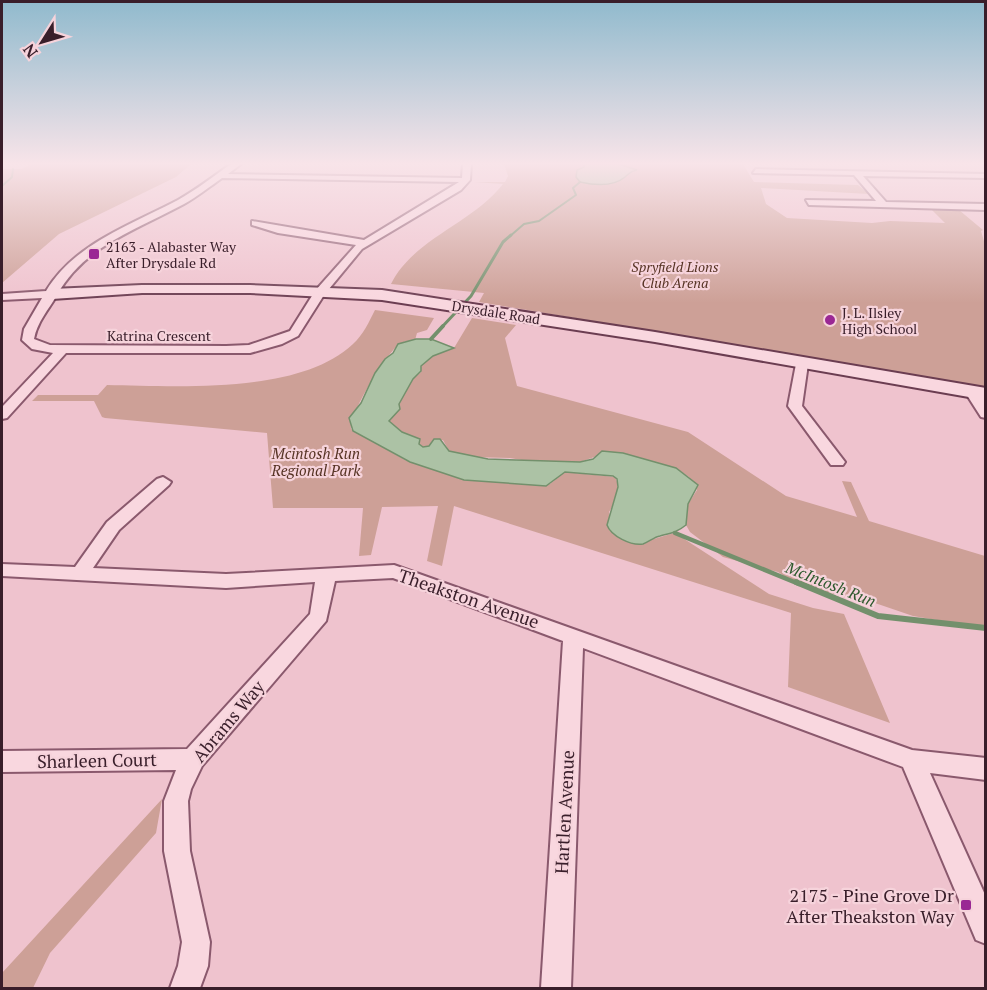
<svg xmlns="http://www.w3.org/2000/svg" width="987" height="990" viewBox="0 0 987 990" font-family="'PT Serif',serif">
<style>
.green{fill:#cda097}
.water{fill:#acc2a5;stroke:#73906c;stroke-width:1.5}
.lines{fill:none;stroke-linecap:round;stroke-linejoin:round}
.stream-far4{stroke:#73906c;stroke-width:2}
.stream-far3{stroke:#73906c;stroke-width:3}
.stream-far2{stroke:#73906c;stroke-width:4}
.stream-far1{stroke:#73906c;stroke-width:4.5}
.stream{stroke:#73906c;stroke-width:6}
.street-casing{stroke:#8a596d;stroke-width:4}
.secondary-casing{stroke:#6b3d51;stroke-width:4}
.street{fill:#f9d7df;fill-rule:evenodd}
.secondary{fill:#f9d7df;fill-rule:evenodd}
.poi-dot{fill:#9a2894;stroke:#f6d3db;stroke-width:2}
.labels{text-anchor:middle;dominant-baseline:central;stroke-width:4.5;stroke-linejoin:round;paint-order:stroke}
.far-poi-label{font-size:14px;fill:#391e2a;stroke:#f6d3db;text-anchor:start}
.far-park-label{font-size:14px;font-style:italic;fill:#563324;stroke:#f6d3db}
.far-street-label{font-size:14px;fill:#391e2a;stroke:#f6d3db}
.park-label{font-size:15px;font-style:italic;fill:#563324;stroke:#f6d3db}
.water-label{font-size:16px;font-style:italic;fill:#2d592d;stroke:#f6d3db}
.near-street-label{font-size:18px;fill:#391e2a;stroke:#f6d3db}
.near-poi-label{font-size:18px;fill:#391e2a;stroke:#f6d3db;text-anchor:end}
</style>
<rect width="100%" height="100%" fill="#efc3ce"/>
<path class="green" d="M 32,164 L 191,164 L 176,177 L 59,234 L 2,283 L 2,169 L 21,169 Z
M 504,164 L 584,164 C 585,172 575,172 580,182 C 608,188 615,179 636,169 L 619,164 L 743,164 L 754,182 L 858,185 L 869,194 L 761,188 L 766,204 L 787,218 L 872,223 L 890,221 L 945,223 L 932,210 L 959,210 L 983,230 L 981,231 L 986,248 L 985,387 L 479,302 L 484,293 L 391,284 C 414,238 472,224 503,184 L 474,182 L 505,182 L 508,176 Z
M 375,310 L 434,318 L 427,330 L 417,333 L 415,340 C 411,341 405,341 401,343 C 388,350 349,414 351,429 L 405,460 L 464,480 L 550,484 L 565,472 L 615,477 C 621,487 616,502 609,512 L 615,535 C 640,548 649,539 675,533 L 769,594 L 813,608 L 844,614 L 890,723 L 788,687 L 791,613 L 454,506 L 442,566 L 427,561 L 438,506 L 382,507 L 371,555 L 359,556 L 363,508 L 273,508 L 267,433 L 105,418 L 102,417 L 94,401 L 32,401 L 38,395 L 98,395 L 107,385 C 176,386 299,395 353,344 C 363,335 369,322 375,310 Z
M 472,318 L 516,325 L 505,338 L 517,386 L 688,432 L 786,496 L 857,517 L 842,481 L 851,482 L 869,521 L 985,556 L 985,628 L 913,616 L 872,602 L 801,587 L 778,572 L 723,557 L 690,532 L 686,525 L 688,504 L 697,490 L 689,477 L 676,468 L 623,453 L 597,456 L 580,462 L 533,462 L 510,458 L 472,457 L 449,451 L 443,440 L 432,441 L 429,446 L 423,447 L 419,444 L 420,439 L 402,432 L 389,421 L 413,379 L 421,372 L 421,366 L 433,356 L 454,348 Z
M 162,799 L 156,833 L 50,953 L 33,988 L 2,988 L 2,973 Z"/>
<path class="water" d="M 584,164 L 619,164 L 637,170 C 630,171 630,173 625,177 C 613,187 593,185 580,182 L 576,177 L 577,170 L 584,167 Z
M 416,339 L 431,339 L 454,348 L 433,356 L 421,366 L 421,371 L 413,379 L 399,404 L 400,409 L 389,421 L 402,432 L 420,439 L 419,444 L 423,447 L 429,446 L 434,439 L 440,439 L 449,451 L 488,459 L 580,462 L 593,459 L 602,451 L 623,453 L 676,468 L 698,485 L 688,504 L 686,525 C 676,533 671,533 660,536 C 654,537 649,542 643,544 C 631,546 611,536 607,525 L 618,487 L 617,479 L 613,476 L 565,472 L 546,486 L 464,480 L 410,462 L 353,431 L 349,418 L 361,403 L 375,373 L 385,359 L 393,353 L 398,344 Z"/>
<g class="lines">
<path class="stream-far4" d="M 2,186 L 12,177 L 13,169
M 509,237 L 524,224 L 539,221 L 576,195 L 573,188 L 580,182"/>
<path class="stream-far3" d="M 442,327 L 471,296 L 503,242 L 511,235"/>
<path class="stream-far2" d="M 431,339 L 443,326"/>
<path class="stream-far1" d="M 675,533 L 799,584"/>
<path class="stream" d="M 796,582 L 878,616 L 986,628"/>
<g class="street-casing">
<path id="street" d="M 231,164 L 241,164 L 228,174 L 462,178 L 463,164 L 471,164 L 470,180 L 461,190 L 362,249 L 324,295 L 298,336 L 282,344 L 250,353 L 66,353 L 7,418 L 2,419 L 2,407 L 53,353 L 32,349 L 22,340 L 24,329 L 42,298 L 2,300 L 2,294 L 46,291 C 75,243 131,225 178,200 C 196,190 214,176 231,164 ZM 222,178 L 459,182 L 364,240 L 252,221 L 252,225 L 278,233 L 356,245 L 315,291 L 290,331 L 249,345 L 226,346 L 50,345 L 34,339 C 37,322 49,309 57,295 C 84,246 136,230 184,204 C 197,197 209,187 222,178 Z
M 756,169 L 986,174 L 986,178 L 863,176 L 886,202 L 986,204 L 986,210 L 809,205 L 806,200 L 876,201 L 854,175 L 753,173 Z
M 802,360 L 808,364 L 802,406 L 845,462 L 843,465 L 831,465 L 788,406 L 796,364 Z
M 972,388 L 977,389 L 986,402 L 986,418 L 981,417 L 965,392 Z
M 163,477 L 171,482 L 169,485 L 119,530 L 93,568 L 226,574 L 394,565 L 912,750 L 986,758 L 986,780 L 930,773 L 986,897 L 986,944 L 976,940 L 903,767 L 583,648 L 571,988 L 541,988 L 563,641 L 393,578 L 335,581 L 326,621 L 202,766 L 191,789 L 188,801 L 190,851 L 210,942 L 208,966 L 200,988 L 170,988 L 178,966 L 182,942 L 164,851 L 164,801 L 176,770 L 2,772 L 2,751 L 187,749 L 310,614 L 315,582 L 226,588 L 2,576 L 2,564 L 75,567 L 107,522 L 157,479 Z"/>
</g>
<g class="secondary-casing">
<path id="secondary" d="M 142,285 L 250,285 L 382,290 L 655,332 L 986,388 L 986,400 L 655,342 L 382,300 L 250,293 L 142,293 L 52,299 L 44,294 L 52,289 Z"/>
</g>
<use href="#street" class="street"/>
<use href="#secondary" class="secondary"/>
</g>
<linearGradient id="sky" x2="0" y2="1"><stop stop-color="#90bacd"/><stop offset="0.54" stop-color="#f8e4e9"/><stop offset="1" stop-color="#f8e4e9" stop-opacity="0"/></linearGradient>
<rect width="987" height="303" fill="url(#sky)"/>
<g class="poi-dot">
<rect x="88" y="248" width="12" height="12" rx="3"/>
<circle cx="830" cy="320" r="6"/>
<rect x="960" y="899" width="12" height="12" rx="3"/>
</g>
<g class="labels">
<g class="far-poi-label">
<text x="106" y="246">2163 - Alabaster Way<tspan x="106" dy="16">After Drysdale Rd</tspan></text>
<text x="842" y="312">J. L. Ilsley<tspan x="842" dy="16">High School</tspan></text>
</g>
<g class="far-park-label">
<text x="675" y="266">Spryfield Lions<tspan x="675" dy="16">Club Arena</tspan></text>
</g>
<g class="far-street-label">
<text transform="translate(496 312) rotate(9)">Drysdale Road</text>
<text x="159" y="335">Katrina Crescent</text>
</g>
<g class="park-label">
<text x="316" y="453">Mcintosh Run<tspan x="316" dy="17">Regional Park</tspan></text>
</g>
<g class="water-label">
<text transform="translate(831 584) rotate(22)">McIntosh Run</text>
</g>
<g class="near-street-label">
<text transform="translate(469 598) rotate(19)">Theakston Avenue</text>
<text transform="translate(228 721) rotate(-50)">Abrams Way</text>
<text transform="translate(97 760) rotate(-1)">Sharleen Court</text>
<text transform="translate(564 812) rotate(-87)">Hartlen Avenue</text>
</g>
<g class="near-poi-label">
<text x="954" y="895">2175 - Pine Grove Dr<tspan x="954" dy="21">After Theakston Way</tspan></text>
</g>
</g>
<rect width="987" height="990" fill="none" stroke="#391e2a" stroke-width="6"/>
<g transform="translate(42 42) rotate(233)" stroke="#f6d3db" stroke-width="4.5" paint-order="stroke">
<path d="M0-4.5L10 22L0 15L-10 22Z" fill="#391e2a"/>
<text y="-9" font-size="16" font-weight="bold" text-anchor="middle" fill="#391e2a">N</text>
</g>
</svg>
